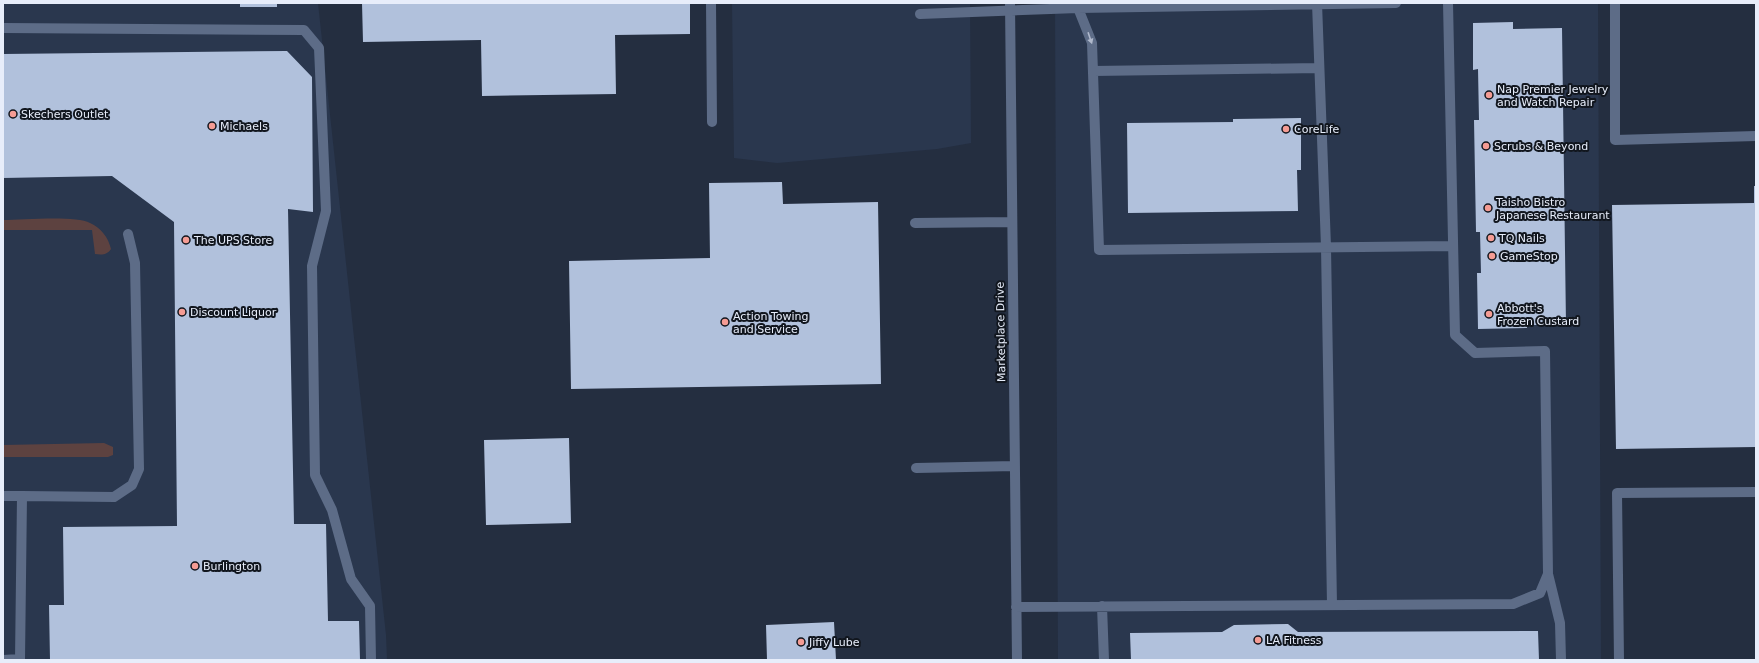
<svg xmlns="http://www.w3.org/2000/svg" width="1759" height="663" viewBox="0 0 1759 663" font-family="'DejaVu Sans',sans-serif">
<style>
.built{fill:#2a374e}
.green{fill:#5d4240}
.building{fill:#b1c1dc}
.lines{fill:none;stroke-linecap:round;stroke-linejoin:round}
.minor{stroke:#5d6c87;stroke-width:10}
.oneway{fill:#b0b9cc}
.poi-dot{fill:#f59c94;stroke:#11161e;stroke-width:1.5}
.labels{text-anchor:middle;dominant-baseline:central;stroke-width:4;stroke-linejoin:round;paint-order:stroke}
.poi-label{font-size:11px;fill:#e7edfa;stroke:#11161e;text-anchor:start}
.street-label{font-size:11px;fill:#e7edfa;stroke:#11161e}
</style>
<rect width="100%" height="100%" fill="#242e40"/>
<path class="built" d="M 3,3 L 318,3 L 386,635 L 387,660 L 3,660 Z
M 732,3 L 970,3 L 971,143 L 937,149 L 777,163 L 734,158 Z
M 1055,3 L 1598,3 L 1601,660 L 1058,660 Z"/>
<path class="green" d="M 3,220 C 22,220 76,215 90,223 C 101,228 108,237 111,249 C 107,255 102,255 95,254 L 92,230 L 3,230 Z
M 104,443 L 113,447 L 113,455 L 108,457 L 3,457 L 3,445 Z"/>
<path class="building" d="M 240,3 L 277,3 L 277,7 L 240,7 Z
M 362,3 L 690,3 L 690,34 L 615,35 L 616,94 L 482,96 L 481,40 L 363,42 Z
M 1513,22 L 1513,29 L 1562,28 L 1566,325 L 1527,325 L 1527,328 L 1478,329 L 1477,273 L 1481,273 L 1480,232 L 1476,232 L 1474,120 L 1479,120 L 1478,69 L 1473,70 L 1473,23 Z
M 287,51 L 312,77 L 313,212 L 288,209 L 294,524 L 326,524 L 328,621 L 359,621 L 360,660 L 50,660 L 49,605 L 64,605 L 63,527 L 177,526 L 174,222 L 112,176 L 3,178 L 3,54 Z
M 1301,118 L 1301,170 L 1297,170 L 1298,211 L 1128,213 L 1127,123 L 1233,122 L 1233,119 Z
M 782,182 L 783,204 L 878,202 L 881,384 L 571,389 L 569,261 L 710,258 L 709,183 Z
M 1754,186 L 1756,186 L 1756,447 L 1616,449 L 1612,205 L 1754,203 Z
M 569,438 L 571,523 L 486,525 L 484,440 Z
M 834,622 L 836,660 L 767,660 L 766,625 Z
M 1288,624 L 1298,632 L 1538,631 L 1539,660 L 1131,660 L 1130,633 L 1222,632 L 1234,625 Z"/>
<g class="lines">
<path class="minor" d="M 711,3 L 712,122
M 1010,3 L 1017,660
M 1317,3 L 1326,247 L 1332,605
M 1615,3 L 1615,140 L 1756,136
M 1078,8 L 1092,43 L 1099,250 L 1453,246
M 920,14 L 1078,8 L 1396,3
M 3,28 L 304,30 L 319,48 L 326,211 L 312,266 L 315,475 L 332,510 L 351,579 L 370,606 L 371,660
M 1093,71 L 1319,68
M 915,223 L 1012,222
M 916,468 L 1015,466
M 3,496 L 22,496
M 1548,574 L 1560,623 L 1561,660
M 1102,606 L 1104,660
M 1016,607 L 1513,604 L 1540,593 L 1548,574 L 1545,351 L 1475,353 L 1455,335 L 1448,3
M 3,660 L 20,659
M 20,660 L 22,496 L 114,497 L 132,485 L 139,469 L 135,263 L 128,234
M 1619,660 L 1617,493 L 1756,492"/>
</g>
<defs><path id="oneway-solid" d="M-6-.8H1V-3.2L6.5 0L1 3.2V.8H-6Z"/></defs>
<use class="oneway" href="#oneway-solid" transform="translate(1090 38) rotate(71)"/>
<g class="poi-dot">
<circle cx="1489" cy="95" r="4"/>
<circle cx="13" cy="114" r="4"/>
<circle cx="212" cy="126" r="4"/>
<circle cx="1286" cy="129" r="4"/>
<circle cx="1486" cy="146" r="4"/>
<circle cx="1488" cy="208" r="4"/>
<circle cx="1491" cy="238" r="4"/>
<circle cx="186" cy="240" r="4"/>
<circle cx="1492" cy="256" r="4"/>
<circle cx="182" cy="312" r="4"/>
<circle cx="1489" cy="314" r="4"/>
<circle cx="725" cy="322" r="4"/>
<circle cx="195" cy="566" r="4"/>
<circle cx="1258" cy="640" r="4"/>
<circle cx="801" cy="642" r="4"/>
</g>
<g class="labels">
<g class="poi-label">
<text x="1497" y="89">Nap Premier Jewelry<tspan x="1497" dy="13">and Watch Repair</tspan></text>
<text x="21" y="114">Skechers Outlet</text>
<text x="220" y="126">Michaels</text>
<text x="1294" y="129">CoreLife</text>
<text x="1494" y="146">Scrubs &amp; Beyond</text>
<text x="1496" y="202">Taisho Bistro<tspan x="1496" dy="13">Japanese Restaurant</tspan></text>
<text x="1499" y="238">TQ Nails</text>
<text x="194" y="240">The UPS Store</text>
<text x="1500" y="256">GameStop</text>
<text x="1497" y="308">Abbott's<tspan x="1497" dy="13">Frozen Custard</tspan></text>
<text x="190" y="312">Discount Liquor</text>
<text x="733" y="316">Action Towing<tspan x="733" dy="13">and Service</tspan></text>
<text x="203" y="566">Burlington</text>
<text x="1266" y="640">LA Fitness</text>
<text x="809" y="642">Jiffy Lube</text>
</g>
<g class="street-label">
<text transform="translate(1001 332) rotate(-91)">Marketplace Drive</text>
</g>
</g>
<rect width="1759" height="663" fill="none" stroke="#e7edfa" stroke-width="8"/>
</svg>
